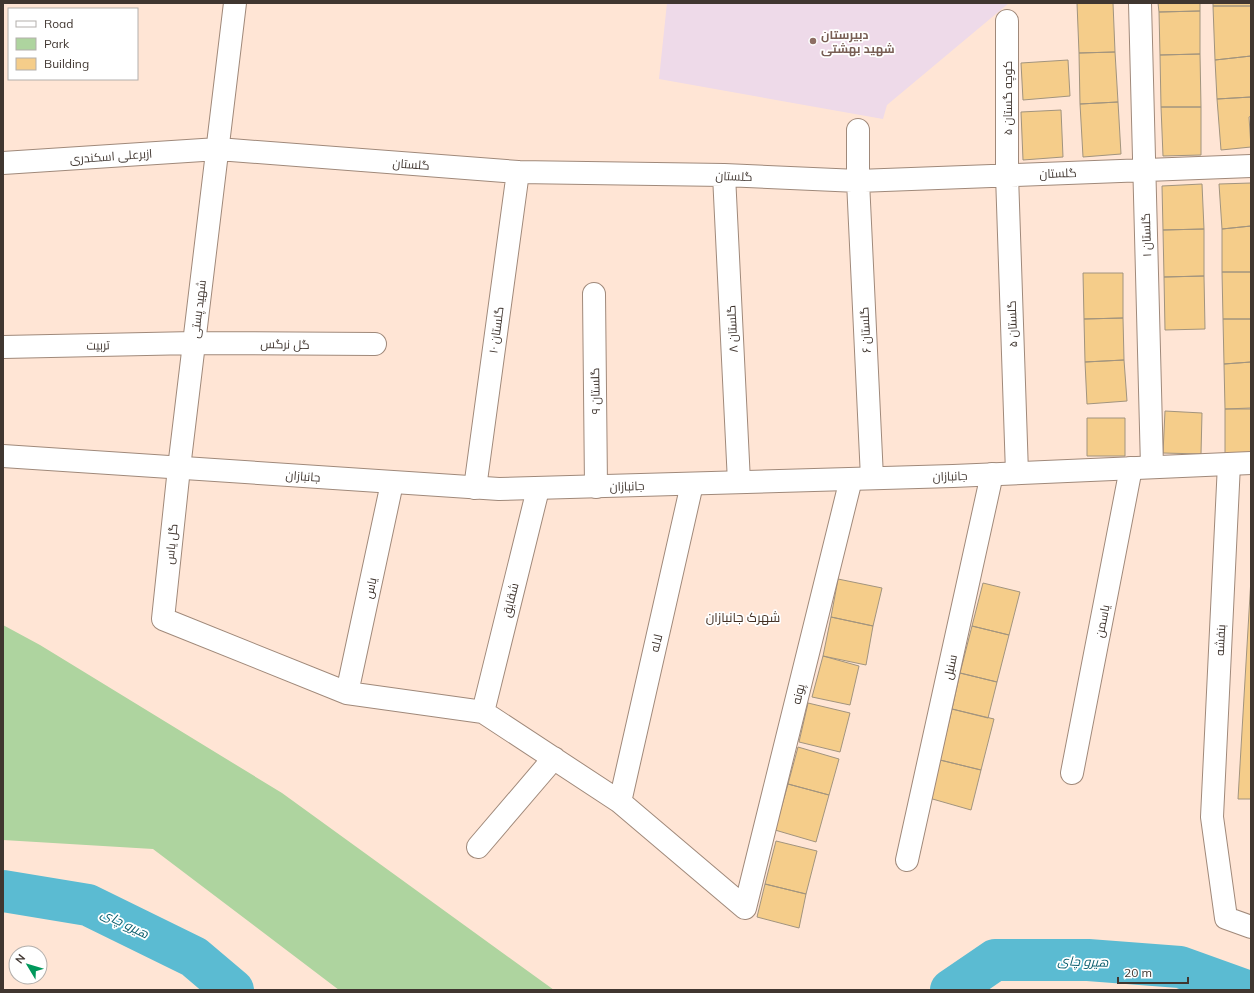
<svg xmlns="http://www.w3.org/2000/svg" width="1254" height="993" viewBox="0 0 1254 993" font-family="Mulish,Cairo,sans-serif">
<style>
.education{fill:#eedae9}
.green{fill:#aed49f}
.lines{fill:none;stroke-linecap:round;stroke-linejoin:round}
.river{stroke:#5bbbd2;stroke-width:42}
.building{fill:#f5cd8a;stroke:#a2947e}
.street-casing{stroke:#a0897a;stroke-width:24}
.secondary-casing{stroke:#a0897a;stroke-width:24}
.street{stroke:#fff;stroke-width:22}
.secondary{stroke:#fff;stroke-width:22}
.education-dot{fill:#8d6e63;stroke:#fff;stroke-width:1.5}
.labels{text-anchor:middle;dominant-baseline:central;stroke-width:3.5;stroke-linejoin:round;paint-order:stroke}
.education-label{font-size:12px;font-weight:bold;fill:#785e54;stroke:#fff;text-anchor:start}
.street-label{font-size:12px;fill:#403630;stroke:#fff}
.neighbourhood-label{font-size:13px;fill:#422f22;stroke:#fff}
.water-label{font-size:13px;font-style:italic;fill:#0b5e6e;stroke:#fff}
</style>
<rect width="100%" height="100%" fill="#ffe5d5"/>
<path class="education" d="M 667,3 L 1009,3 L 887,105 L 883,119 L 659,79 Z"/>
<path class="green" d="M 3,625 L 40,645 L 282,793 L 554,990 L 339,990 L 153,849 L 3,840 Z"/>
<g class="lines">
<path class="river" d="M 3,891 L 88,905 L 194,957 L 233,990
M 951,990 L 995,960 L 1088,960 L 1180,967 L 1244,990"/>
</g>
<path class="building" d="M 1077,3 L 1113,3 L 1115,52 L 1079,53 Z
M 1158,3 L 1200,3 L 1200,11 L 1159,12 Z
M 1213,3 L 1251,3 L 1251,6 L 1213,6 Z
M 1213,6 L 1251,6 L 1251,56 L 1215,60 Z
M 1200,11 L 1200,54 L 1160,55 L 1159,12 Z
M 1115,52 L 1118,102 L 1080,104 L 1079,53 Z
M 1200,54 L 1201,107 L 1161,107 L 1160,55 Z
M 1251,56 L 1251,97 L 1217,99 L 1215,60 Z
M 1068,60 L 1070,96 L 1023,100 L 1021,63 Z
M 1251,97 L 1251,116 L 1249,117 L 1251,147 L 1221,150 L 1217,99 Z
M 1118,102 L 1121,154 L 1083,157 L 1080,104 Z
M 1161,107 L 1201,107 L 1201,155 L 1163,156 Z
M 1061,110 L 1063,157 L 1023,160 L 1021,112 Z
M 1251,183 L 1251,226 L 1222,229 L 1219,184 Z
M 1202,184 L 1204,229 L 1163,230 L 1162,186 Z
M 1251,226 L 1251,272 L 1222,272 L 1222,229 Z
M 1204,229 L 1204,276 L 1164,277 L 1163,230 Z
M 1222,272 L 1251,272 L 1251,319 L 1223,319 Z
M 1083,273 L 1123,273 L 1123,318 L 1084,319 Z
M 1204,276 L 1205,329 L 1165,330 L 1164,277 Z
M 1123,318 L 1124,360 L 1085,362 L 1084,319 Z
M 1223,319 L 1251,319 L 1251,362 L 1224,364 Z
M 1124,360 L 1127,401 L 1087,404 L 1085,362 Z
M 1251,362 L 1251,408 L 1225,409 L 1224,364 Z
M 1225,409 L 1251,409 L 1251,453 L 1225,453 Z
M 1165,411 L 1202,413 L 1201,454 L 1163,453 Z
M 1087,418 L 1125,418 L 1125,456 L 1087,456 Z
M 1251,578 L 1251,799 L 1238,799 Z
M 838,579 L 882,588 L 873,626 L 831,617 Z
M 983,583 L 1020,592 L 1009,635 L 972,626 Z
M 831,617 L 873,626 L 866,665 L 823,656 Z
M 972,626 L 1009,635 L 997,682 L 960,673 Z
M 823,656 L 859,666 L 850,705 L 812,697 Z
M 960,673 L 997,682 L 988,718 L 952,709 Z
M 808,703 L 850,713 L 840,752 L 799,742 Z
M 952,709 L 994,719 L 981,770 L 940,760 Z
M 798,747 L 839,759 L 829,795 L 788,784 Z
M 940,760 L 981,770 L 971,810 L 929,798 Z
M 788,784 L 829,795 L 816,842 L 775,830 Z
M 776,841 L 817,851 L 806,894 L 765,884 Z
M 765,884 L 806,894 L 799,928 L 757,917 Z"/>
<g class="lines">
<g class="street-casing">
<path id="street" d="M 235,3 L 179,468 L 163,619 L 347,693 L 483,712 L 620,802 L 745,908 L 851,479
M 1140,3 L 1152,467
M 1007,21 L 1007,175 L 1017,473
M 858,130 L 858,181 L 872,478
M 3,163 L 218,149 L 518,172 L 724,175 L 858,181 L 1251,166
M 724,175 L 739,482
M 594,294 L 596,487
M 3,347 L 194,343 L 375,344
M 1229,464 L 1212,817 L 1226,918 L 1251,927
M 475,488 L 518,172
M 347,693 L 392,483
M 483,712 L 538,489
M 1072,773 L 1131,468
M 620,802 L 692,484
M 478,847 L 554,758
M 907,860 L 992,474"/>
</g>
<g class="secondary-casing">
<path id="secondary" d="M 3,456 L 499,489 L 953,476 L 1251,463"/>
</g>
<use href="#street" class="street"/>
<use href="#secondary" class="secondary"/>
</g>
<circle class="education-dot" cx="813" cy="41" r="4"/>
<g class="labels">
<g class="education-label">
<text x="821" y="34">دبیرستان<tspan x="821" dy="14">شهید بهشتی</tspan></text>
</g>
<g class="street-label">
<text transform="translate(1007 98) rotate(-90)">کوچه گستان ۵</text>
<text transform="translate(111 156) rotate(-4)">ازبرعلی اسکندری</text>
<text transform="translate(411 164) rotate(4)">گلستان</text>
<text transform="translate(1058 173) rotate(-2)">گلستان</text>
<text transform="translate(734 176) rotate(2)">گلستان</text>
<text transform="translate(1146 235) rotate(-92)">گلستان ۱</text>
<text transform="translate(198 309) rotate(-83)">شهید پستی</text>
<text transform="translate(1012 324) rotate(-92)">گلستان ۵</text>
<text transform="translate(732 329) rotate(-93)">گلستان ۸</text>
<text transform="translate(496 330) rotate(-82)">گلستان ۱۰</text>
<text transform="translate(865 330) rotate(-93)">گلستان ۶</text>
<text transform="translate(285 344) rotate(1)">گل نرگس</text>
<text transform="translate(98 345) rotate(-1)">تربیت</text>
<text transform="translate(595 391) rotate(-91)">گلستان ۹</text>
<text transform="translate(303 476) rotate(4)">جانبازان</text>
<text transform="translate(950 476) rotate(-2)">جانبازان</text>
<text transform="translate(627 486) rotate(-2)">جانبازان</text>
<text transform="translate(171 544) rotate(-84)">گل یاس</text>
<text transform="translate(370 588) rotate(-78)">یاس</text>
<text transform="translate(510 600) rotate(-76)">شقایق</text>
<text transform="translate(1102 621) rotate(-79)">یاسمن</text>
<text transform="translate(1220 640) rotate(-87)">بنفشه</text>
<text transform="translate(656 643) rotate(-77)">لاله</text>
<text transform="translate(950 667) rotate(-78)">سنبل</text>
<text transform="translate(798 694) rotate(-76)">پونه</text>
</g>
<g class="neighbourhood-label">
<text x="743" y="617">شهرک جانبازان</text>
</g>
<g class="water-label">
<text transform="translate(125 923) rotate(26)">هیرو چای</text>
<text transform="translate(1083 961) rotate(2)">هیرو چای</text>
</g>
</g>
<rect width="1254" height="993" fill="none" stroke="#403630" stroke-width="8"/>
<rect x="8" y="8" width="130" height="72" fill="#ffffff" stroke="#b3afac"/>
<rect x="16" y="21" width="20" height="6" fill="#ffffff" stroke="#b3afac"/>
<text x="44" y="28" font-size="12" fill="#403630">Road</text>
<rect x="16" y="38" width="20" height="12" fill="#aed49f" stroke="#b3afac"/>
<text x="44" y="48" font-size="12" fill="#403630">Park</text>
<rect x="16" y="58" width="20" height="12" fill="#f5cd8a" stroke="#b3afac"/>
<text x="44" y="68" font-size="12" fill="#403630">Building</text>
<g transform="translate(28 965) rotate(308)"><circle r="19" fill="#ffffff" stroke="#b3afac"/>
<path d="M0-3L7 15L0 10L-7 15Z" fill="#00985b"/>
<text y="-6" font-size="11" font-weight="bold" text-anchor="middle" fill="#403630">N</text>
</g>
<path d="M1118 977v6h70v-6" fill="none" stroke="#403630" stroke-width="2"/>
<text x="1124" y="977" font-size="12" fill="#403630" stroke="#ffffff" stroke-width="3" paint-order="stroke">20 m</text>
</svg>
